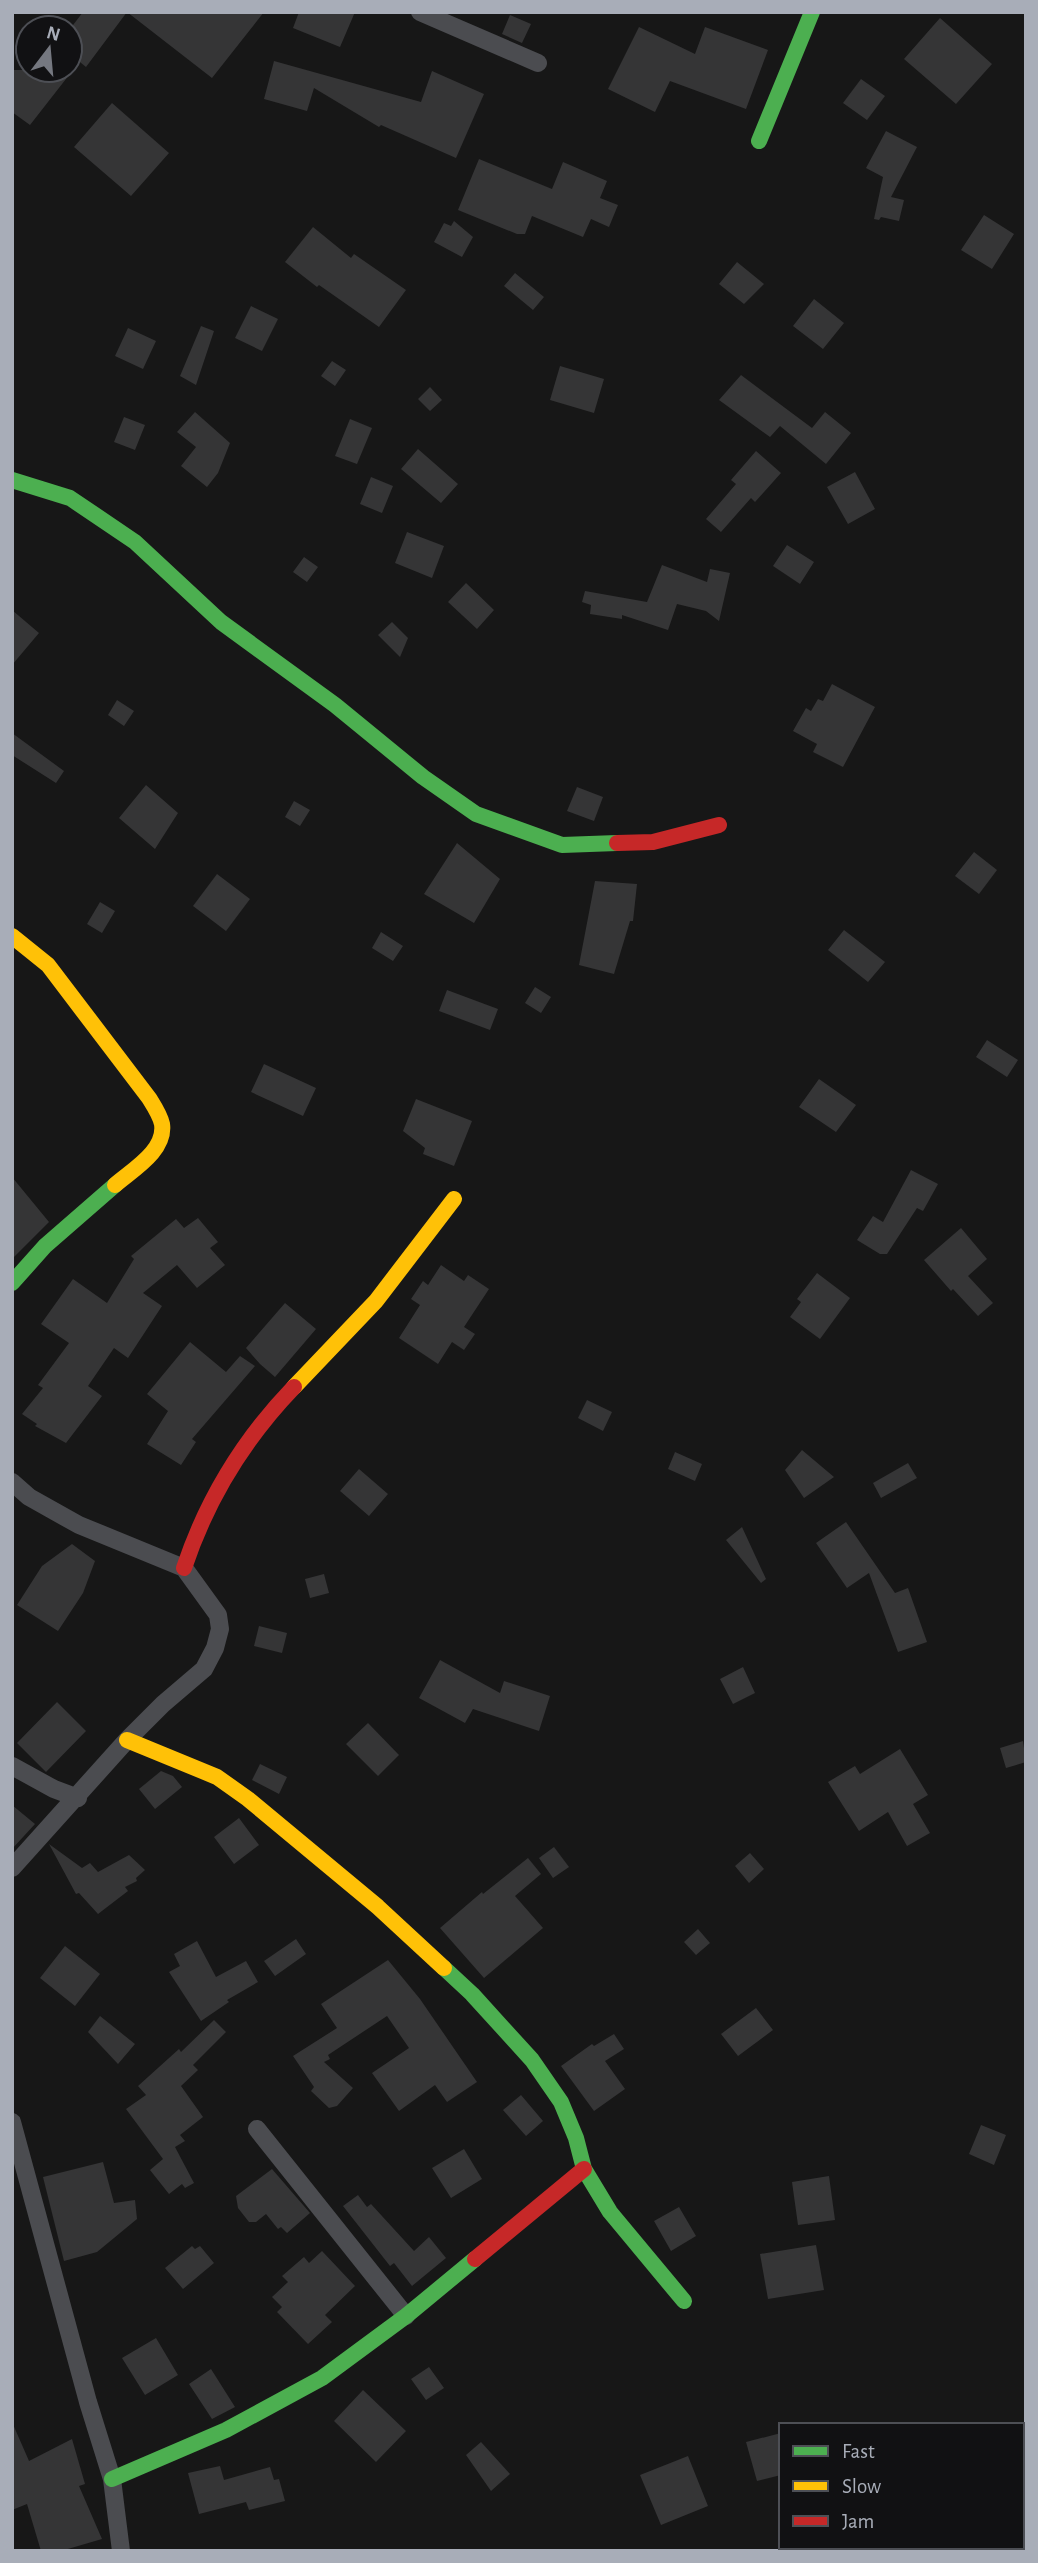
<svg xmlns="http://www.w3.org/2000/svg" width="1038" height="2563" viewBox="0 0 1038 2563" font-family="'Alegreya Sans',sans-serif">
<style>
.building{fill:#353536}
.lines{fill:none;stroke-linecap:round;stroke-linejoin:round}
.street{stroke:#4b4c50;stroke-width:18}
.fast{stroke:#4caf50;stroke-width:16}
.slow{stroke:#ffc107;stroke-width:16}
.jam{stroke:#c62828;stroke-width:16}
</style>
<rect width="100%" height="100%" fill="#171717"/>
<path class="building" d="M 83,12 L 127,12 L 86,67 L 70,54 L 70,29 Z
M 127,12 L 264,12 L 212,78 Z
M 299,12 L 355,12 L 340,47 L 293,28 Z
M 510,15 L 531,24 L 522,43 L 502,34 Z
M 940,18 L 992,64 L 956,104 L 904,59 Z
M 639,27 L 695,54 L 705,27 L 768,50 L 746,109 L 670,81 L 655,112 L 608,89 Z
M 274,61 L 421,102 L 432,71 L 484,94 L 456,158 L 381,125 L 379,127 L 314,88 L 307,111 L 264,99 Z
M 12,70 L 73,70 L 30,125 L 12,112 Z
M 861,79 L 885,96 L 867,120 L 843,103 Z
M 112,103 L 169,153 L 131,196 L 74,147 Z
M 886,131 L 917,147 L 891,197 L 904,200 L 899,221 L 881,217 L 879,220 L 874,219 L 883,177 L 866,168 Z
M 479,159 L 552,189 L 563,162 L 607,181 L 600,198 L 618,205 L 609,227 L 591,219 L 583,237 L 532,216 L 525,234 L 517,234 L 458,210 Z
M 984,215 L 1014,234 L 992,269 L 961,250 Z
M 454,221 L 473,237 L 462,257 L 434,242 L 444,223 L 451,226 Z
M 313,227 L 351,258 L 354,254 L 406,290 L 379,327 L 319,285 L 317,287 L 285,262 Z
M 737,262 L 764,284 L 744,304 L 719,284 Z
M 515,273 L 544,297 L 533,310 L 504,286 Z
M 814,299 L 844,323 L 823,349 L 793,326 Z
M 251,306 L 278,319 L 262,351 L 235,338 Z
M 201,326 L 214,331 L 196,385 L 180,376 Z
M 128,328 L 156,341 L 143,369 L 115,356 Z
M 332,361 L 346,370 L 335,386 L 321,376 Z
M 560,366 L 604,379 L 594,413 L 550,400 Z
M 741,375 L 812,428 L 825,412 L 851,433 L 826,464 L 780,426 L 770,437 L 719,400 Z
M 430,387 L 442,400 L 430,411 L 418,399 Z
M 195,412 L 230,443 L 218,473 L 207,487 L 181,466 L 196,447 L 177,432 Z
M 124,417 L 145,425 L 135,450 L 114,442 Z
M 350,419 L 372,428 L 357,464 L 335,456 Z
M 418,449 L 458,484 L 441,503 L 401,469 Z
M 756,451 L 781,473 L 755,502 L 751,498 L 721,532 L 706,519 L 736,484 L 731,480 Z
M 855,472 L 875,509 L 848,524 L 827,487 Z
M 371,477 L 393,486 L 382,513 L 360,504 Z
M 407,532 L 444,546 L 432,578 L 395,563 Z
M 787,545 L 814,562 L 800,584 L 773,566 Z
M 304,557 L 318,567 L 307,582 L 293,572 Z
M 662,565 L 707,582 L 710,569 L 730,573 L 719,621 L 706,611 L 677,604 L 668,630 L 622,615 L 622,619 L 590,614 L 591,605 L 582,602 L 585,591 L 647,602 Z
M 466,583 L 494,610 L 477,629 L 448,602 Z
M 12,610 L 39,633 L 12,665 Z
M 392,622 L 408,638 L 400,657 L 378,635 Z
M 832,684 L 875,707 L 843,767 L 813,752 L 817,744 L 793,731 L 806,708 L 811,711 L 818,699 L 823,701 Z
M 117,700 L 134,711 L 124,726 L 108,715 Z
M 12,733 L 64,771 L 56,783 L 12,755 Z
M 146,785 L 178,813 L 155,849 L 119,818 Z
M 577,787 L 603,797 L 594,821 L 567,811 Z
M 294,801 L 310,810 L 300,826 L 285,817 Z
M 457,843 L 500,879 L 474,923 L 424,894 Z
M 974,852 L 997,870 L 979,894 L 955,876 Z
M 217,874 L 250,899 L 226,931 L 193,906 Z
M 595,881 L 637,884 L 633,921 L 630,921 L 614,974 L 579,965 Z
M 100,902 L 115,911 L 102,933 L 87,924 Z
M 844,930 L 885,962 L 868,982 L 828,950 Z
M 381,932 L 403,946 L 393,961 L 372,948 Z
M 535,987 L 551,997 L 541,1013 L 525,1003 Z
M 447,990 L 498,1009 L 490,1030 L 439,1011 Z
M 987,1040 L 1018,1060 L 1007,1077 L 976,1057 Z
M 264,1064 L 316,1088 L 303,1116 L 251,1092 Z
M 819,1079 L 856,1105 L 836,1132 L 799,1107 Z
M 416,1099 L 472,1121 L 454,1166 L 423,1154 L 425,1148 L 403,1131 Z
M 911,1170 L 938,1184 L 923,1211 L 917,1208 L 887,1254 L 880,1254 L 857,1240 L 873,1216 L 883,1222 Z
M 12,1177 L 49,1222 L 12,1259 Z
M 198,1218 L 218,1242 L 210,1248 L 225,1265 L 197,1288 L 177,1265 L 143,1293 L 162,1306 L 128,1358 L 114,1348 L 88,1386 L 102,1396 L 66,1443 L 35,1426 L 37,1424 L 22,1414 L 43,1388 L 38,1385 L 69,1343 L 41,1324 L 73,1279 L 107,1303 L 134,1259 L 131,1256 L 176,1219 L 184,1228 Z
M 961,1228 L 987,1259 L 968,1276 L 993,1303 L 978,1316 L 953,1289 L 951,1291 L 924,1260 Z
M 441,1265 L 464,1281 L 468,1275 L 489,1289 L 464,1327 L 475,1334 L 464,1350 L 452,1342 L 438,1364 L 399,1338 L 420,1305 L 411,1299 L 423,1281 L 428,1285 Z
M 817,1273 L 850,1298 L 820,1339 L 790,1317 L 801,1302 L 797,1299 Z
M 285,1303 L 316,1329 L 275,1377 L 260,1364 L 246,1348 Z
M 190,1342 L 226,1372 L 240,1356 L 255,1366 L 192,1439 L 196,1442 L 181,1465 L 147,1444 L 168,1411 L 147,1394 Z
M 587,1400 L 612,1412 L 603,1431 L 578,1418 Z
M 802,1450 L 834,1477 L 804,1498 L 785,1470 Z
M 675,1452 L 702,1464 L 695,1481 L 668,1469 Z
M 908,1463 L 917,1478 L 881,1498 L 873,1483 Z
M 359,1469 L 388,1494 L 369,1516 L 340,1491 Z
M 846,1522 L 895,1593 L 908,1588 L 927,1642 L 898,1652 L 869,1573 L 847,1588 L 816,1543 Z
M 742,1527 L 766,1579 L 761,1583 L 726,1540 Z
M 72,1544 L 95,1561 L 83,1593 L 58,1631 L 17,1605 L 42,1566 Z
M 324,1574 L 329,1593 L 310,1598 L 305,1579 Z
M 259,1626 L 287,1633 L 282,1653 L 254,1646 Z
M 440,1660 L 500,1693 L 504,1681 L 550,1696 L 539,1731 L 473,1709 L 465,1723 L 419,1698 Z
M 743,1667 L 755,1693 L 733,1704 L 720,1679 Z
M 57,1702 L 86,1731 L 46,1772 L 17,1743 Z
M 368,1723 L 399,1755 L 378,1776 L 346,1744 Z
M 1023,1741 L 1026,1762 L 1006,1768 L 1000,1748 Z
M 900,1749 L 928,1795 L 913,1804 L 930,1833 L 907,1846 L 888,1812 L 859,1831 L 828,1782 L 855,1766 L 860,1774 Z
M 260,1764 L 287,1777 L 279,1794 L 252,1780 Z
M 161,1771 L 173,1776 L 182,1787 L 155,1809 L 139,1789 Z
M 12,1805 L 35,1824 L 12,1849 Z
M 239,1818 L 259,1845 L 234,1864 L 214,1837 Z
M 49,1844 L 82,1868 L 90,1863 L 98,1872 L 129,1855 L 145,1870 L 136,1878 L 137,1881 L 125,1887 L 128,1891 L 98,1914 L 79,1893 L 76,1894 Z
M 554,1847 L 569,1867 L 553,1878 L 539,1858 Z
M 750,1853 L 764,1869 L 749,1883 L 735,1866 Z
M 528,1858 L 541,1874 L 515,1896 L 543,1928 L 484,1978 L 440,1928 L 482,1892 L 483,1894 Z
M 698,1929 L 710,1943 L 696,1955 L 684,1942 Z
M 296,1939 L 306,1954 L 275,1976 L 264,1961 Z
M 197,1941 L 216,1977 L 246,1961 L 258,1982 L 227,2000 L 229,2002 L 201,2021 L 169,1972 L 180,1966 L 174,1954 Z
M 65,1946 L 100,1974 L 75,2006 L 40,1978 Z
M 388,1960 L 420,1999 L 477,2082 L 447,2102 L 435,2085 L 399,2111 L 372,2073 L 409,2048 L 387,2016 L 328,2055 L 330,2059 L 324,2062 L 353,2088 L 337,2106 L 329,2108 L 311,2091 L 314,2087 L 293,2056 L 337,2028 L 321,2004 Z
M 756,2008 L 773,2030 L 738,2056 L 721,2034 Z
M 100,2016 L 135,2044 L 118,2064 L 88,2032 Z
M 214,2020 L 226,2032 L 193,2065 L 198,2070 L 181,2086 L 203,2117 L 180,2135 L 185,2141 L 175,2147 L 194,2183 L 185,2188 L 182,2184 L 169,2194 L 150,2170 L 163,2159 L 126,2109 L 146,2095 L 138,2086 L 179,2049 L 181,2052 Z
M 614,2034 L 624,2049 L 605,2061 L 625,2089 L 594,2111 L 561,2066 L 592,2044 L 594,2046 Z
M 521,2095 L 543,2121 L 526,2136 L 503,2110 Z
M 981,2125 L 1006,2135 L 994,2165 L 969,2154 Z
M 464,2149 L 482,2179 L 451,2198 L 432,2168 Z
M 103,2162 L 114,2203 L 135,2200 L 137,2219 L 97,2252 L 64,2261 L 43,2177 Z
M 272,2169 L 310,2213 L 287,2233 L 281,2227 L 278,2229 L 266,2214 L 256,2222 L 249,2222 L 238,2208 L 236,2196 Z
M 829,2176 L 835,2220 L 798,2225 L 792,2182 Z
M 358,2195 L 367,2207 L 371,2204 L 414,2251 L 429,2237 L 446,2258 L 412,2286 L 394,2263 L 390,2266 L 343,2206 Z
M 679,2207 L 696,2236 L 671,2251 L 654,2221 Z
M 816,2245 L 824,2290 L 768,2299 L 760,2254 Z
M 192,2246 L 195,2249 L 200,2246 L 214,2263 L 183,2289 L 165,2268 Z
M 322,2251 L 355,2286 L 325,2315 L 332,2322 L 308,2344 L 277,2312 L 282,2307 L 272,2297 L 288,2282 L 282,2276 L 304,2257 L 309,2263 Z
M 156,2338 L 178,2375 L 145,2395 L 122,2358 Z
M 429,2367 L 444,2388 L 426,2400 L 411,2379 Z
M 211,2369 L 235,2407 L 212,2419 L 189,2384 Z
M 363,2390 L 406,2431 L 376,2462 L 334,2421 Z
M 12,2422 L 29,2461 L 72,2439 L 85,2484 L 79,2486 L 102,2539 L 61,2551 L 41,2551 L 27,2504 L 12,2510 Z
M 781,2433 L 781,2475 L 757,2481 L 746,2442 Z
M 481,2442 L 510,2474 L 491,2491 L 466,2455 Z
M 688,2456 L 708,2506 L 661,2525 L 640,2475 Z
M 220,2466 L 224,2480 L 270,2467 L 274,2480 L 279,2479 L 285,2501 L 249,2510 L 246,2502 L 199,2514 L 188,2473 Z"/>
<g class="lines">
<path class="street" d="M 420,12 L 538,63
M 12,1482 L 29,1497 L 79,1525 L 184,1568 L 218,1615 L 220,1629 L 215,1648 L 204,1669 L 163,1704 L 127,1740 L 12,1868
M 12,1766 L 54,1789 L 78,1798
M 12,2122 L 88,2402 L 112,2479 L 121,2551
M 257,2129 L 406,2316"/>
<path class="fast" d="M 759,141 L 812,12
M 12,480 L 70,498 L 135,542 L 221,622 L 335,705 L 423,777 L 476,814 L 562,845 L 617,843
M 12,1283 L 45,1246 L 115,1185
M 444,1968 L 472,1994 L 532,2060 L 561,2102 L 576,2138 L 584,2169 L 610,2212 L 684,2301
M 112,2479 L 226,2430 L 322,2378 L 406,2316 L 475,2259"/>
<path class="slow" d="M 12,936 L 48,965 L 149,1098 C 154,1106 160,1115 162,1124 C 166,1151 132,1170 115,1185
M 294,1387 L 376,1301 L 454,1199
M 127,1740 L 217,1777 L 248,1799 L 378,1907 L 444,1968"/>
<path class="jam" d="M 617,843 L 653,842 L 719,825
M 184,1568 C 207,1499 244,1439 294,1387
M 475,2259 L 584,2169"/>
</g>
<rect width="1038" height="2563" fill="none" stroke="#a8adb8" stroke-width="28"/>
<rect x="779" y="2423" width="245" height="126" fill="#111113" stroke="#4d4f55" stroke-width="2"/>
<rect x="793" y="2446" width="35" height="10" fill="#4caf50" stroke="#4d4f55" stroke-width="2"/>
<text x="842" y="2458" font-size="21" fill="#a8adb8">Fast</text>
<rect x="793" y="2481" width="35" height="10" fill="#ffc107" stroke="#4d4f55" stroke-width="2"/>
<text x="842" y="2493" font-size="21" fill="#a8adb8">Slow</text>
<rect x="793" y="2516" width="35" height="10" fill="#c62828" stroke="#4d4f55" stroke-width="2"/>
<text x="842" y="2528" font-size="21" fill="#a8adb8">Jam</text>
<g transform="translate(49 49) rotate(16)"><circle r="33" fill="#111113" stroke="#4d4f55" stroke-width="2"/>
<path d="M0-5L12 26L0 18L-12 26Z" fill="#757880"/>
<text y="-10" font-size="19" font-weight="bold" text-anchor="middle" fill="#a8adb8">N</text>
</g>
</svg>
